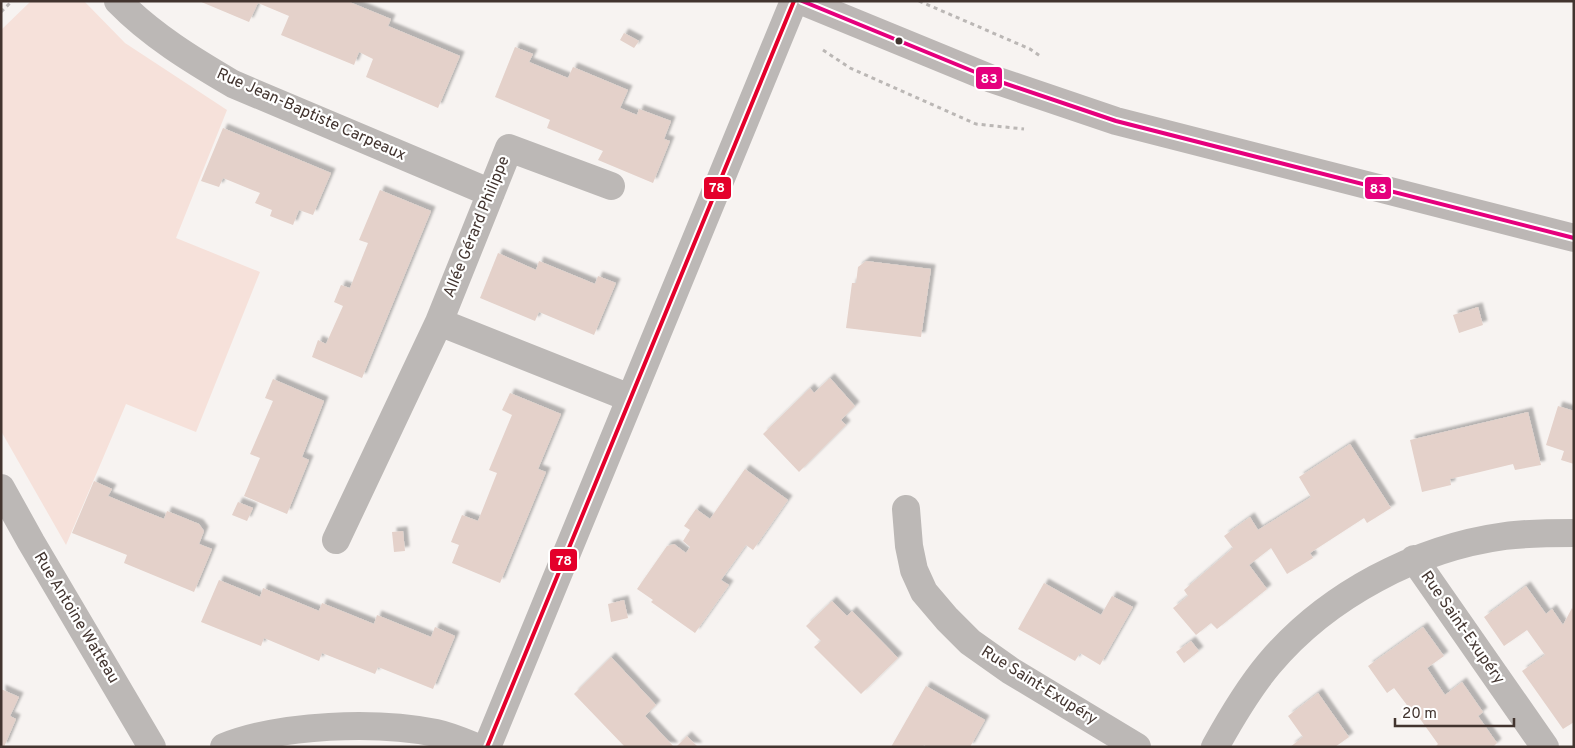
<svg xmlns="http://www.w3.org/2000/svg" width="1575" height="748" viewBox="0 0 1575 748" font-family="Overpass,sans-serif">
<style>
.green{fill:#f6e1da}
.building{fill:#e4d1ca;filter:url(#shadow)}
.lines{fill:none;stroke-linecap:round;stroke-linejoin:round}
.path{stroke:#bbb7b5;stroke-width:3;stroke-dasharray:4 4;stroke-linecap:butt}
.minor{stroke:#bcb8b6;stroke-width:28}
.secondary{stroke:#bcb7b5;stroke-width:28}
.bus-1-casing{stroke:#fff;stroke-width:8}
.bus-2-casing{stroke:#fff;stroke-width:8}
.bus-1{stroke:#e5007d;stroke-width:4}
.bus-2{stroke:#e4002b;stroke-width:4}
.bus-dot{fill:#42342f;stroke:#fff;stroke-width:2}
.labels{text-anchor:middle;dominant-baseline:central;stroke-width:4.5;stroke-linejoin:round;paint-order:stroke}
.street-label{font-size:16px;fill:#42342f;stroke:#fff}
.line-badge{stroke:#fff;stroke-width:2}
.badge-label{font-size:14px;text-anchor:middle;font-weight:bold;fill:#fff}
</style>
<defs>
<filter id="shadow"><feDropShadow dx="4.5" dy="-4.5" stdDeviation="1" flood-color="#0004"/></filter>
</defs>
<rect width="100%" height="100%" fill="#f7f3f1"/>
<path class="green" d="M 31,1 L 84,1 L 125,43 L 227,110 L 176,238 L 260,272 L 196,432 L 126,404 L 66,545 L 1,431 L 1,30 Z"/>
<path class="building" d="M 199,1 L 347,1 L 391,19 L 388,26 L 460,56 L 438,108 L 366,77 L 373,59 L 359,52 L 354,65 L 281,35 L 289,16 L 258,3 L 249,22 Z
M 624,33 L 639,41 L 634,48 L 620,40 Z
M 515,47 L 533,54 L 529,62 L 568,78 L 573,67 L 628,90 L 620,108 L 637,115 L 639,109 L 671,121 L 664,139 L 670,141 L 653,183 L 598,160 L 603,151 L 547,128 L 550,120 L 495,97 Z
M 223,128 L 331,173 L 313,215 L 299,210 L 293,225 L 270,216 L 272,210 L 255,203 L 260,193 L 223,178 L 219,187 L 201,181 Z
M 380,190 L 431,211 L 362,378 L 312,357 L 318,340 L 326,344 L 343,306 L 334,302 L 341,285 L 350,288 L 368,243 L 359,240 Z
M 498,253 L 536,270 L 539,261 L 595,284 L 598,276 L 616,283 L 594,335 L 539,312 L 535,321 L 480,298 Z
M 866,261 L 931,269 L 921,337 L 846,328 L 852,283 L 856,283 L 858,267 Z
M 1478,307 L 1483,325 L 1459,333 L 1453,315 Z
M 830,378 L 855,406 L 841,420 L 846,425 L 799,472 L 763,434 L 810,388 L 814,393 Z
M 273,379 L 324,401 L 302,457 L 309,460 L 287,514 L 244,496 L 260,458 L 250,454 L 273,401 L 265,398 Z
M 510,393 L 561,414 L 538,469 L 546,472 L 500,583 L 452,563 L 459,545 L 451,542 L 462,515 L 478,521 L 497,473 L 489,470 L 512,415 L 502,410 Z
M 1558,406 L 1574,411 L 1574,464 L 1561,460 L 1564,451 L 1546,445 Z
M 1528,412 L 1541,465 L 1515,470 L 1513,464 L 1480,472 L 1450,479 L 1451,485 L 1422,492 L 1410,440 Z
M 1350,444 L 1391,508 L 1367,523 L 1364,518 L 1310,553 L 1313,558 L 1287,574 L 1271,548 L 1249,565 L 1267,589 L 1217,629 L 1211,623 L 1196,635 L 1173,608 L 1188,596 L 1184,590 L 1233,548 L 1224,536 L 1250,517 L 1258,530 L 1311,497 L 1299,477 Z
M 745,469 L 788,500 L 753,550 L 746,545 L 721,580 L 729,585 L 695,633 L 651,602 L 653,600 L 637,589 L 667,546 L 674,544 L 686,553 L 690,547 L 683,541 L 690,530 L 684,526 L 696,509 L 710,519 Z
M 94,481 L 112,489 L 108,496 L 144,511 L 164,519 L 167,511 L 199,524 L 204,531 L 199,544 L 212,549 L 194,592 L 124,563 L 127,555 L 72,533 Z
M 238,502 L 253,508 L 247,521 L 232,515 Z
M 403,531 L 405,551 L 394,552 L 392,532 Z
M 219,580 L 260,597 L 263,588 L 319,611 L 322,603 L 374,624 L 377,615 L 431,637 L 435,627 L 455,636 L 433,689 L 378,667 L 375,674 L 322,653 L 319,661 L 264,638 L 261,646 L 201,622 Z
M 1044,583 L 1101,615 L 1112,596 L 1133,607 L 1100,665 L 1080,653 L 1075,661 L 1018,629 Z
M 1526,586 L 1546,614 L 1552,609 L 1563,625 L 1572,608 L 1574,611 L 1574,722 L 1563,729 L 1522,671 L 1545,655 L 1527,630 L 1504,646 L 1484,617 Z
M 624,600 L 628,618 L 611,622 L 608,604 Z
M 832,601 L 847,616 L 852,611 L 898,658 L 861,694 L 814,647 L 821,641 L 806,626 Z
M 1423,627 L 1444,656 L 1427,668 L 1445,695 L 1462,682 L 1483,712 L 1478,716 L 1497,743 L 1493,747 L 1435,747 L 1438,744 L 1418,716 L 1416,717 L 1394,688 L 1387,693 L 1368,666 Z
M 1191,641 L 1199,651 L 1184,663 L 1176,652 Z
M 611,657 L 656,705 L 645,716 L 674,747 L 625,747 L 574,694 Z
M 926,686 L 985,720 L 970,747 L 927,747 L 924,745 L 923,747 L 891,747 Z
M 1,689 L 19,697 L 10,716 L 16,719 L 4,747 L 1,747 Z
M 1318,693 L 1349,737 L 1335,747 L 1290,747 L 1303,737 L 1288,716 Z
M 687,736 L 698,747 L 676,747 Z"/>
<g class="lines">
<path class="path" d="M 919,1 L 1030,49 L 1040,56
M 1,12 L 12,1
M 823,50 L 850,68 L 976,124 L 1024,129"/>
<path class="minor" d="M 118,1 C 151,35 192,60 233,84 L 491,193
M 439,322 L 630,398
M 1,488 L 31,542 L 152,747
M 906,509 L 909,546 L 914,570 L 924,592 L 947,619 L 970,642 L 1011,671 L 1137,747
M 336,540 L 439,322 L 509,148 L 611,186
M 1414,559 L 1545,747
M 224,747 C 282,724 376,721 436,733 C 450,736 464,742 476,747
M 487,747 L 794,1
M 1215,747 C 1231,718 1248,689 1269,664 C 1327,595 1417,548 1505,536 C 1528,533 1551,533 1574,533"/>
<path class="secondary" d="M 802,1 L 992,79 L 1116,121 L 1574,238"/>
<g class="bus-1-casing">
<path id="bus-1" d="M 802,1 L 992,79 L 1116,121 L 1574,238"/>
</g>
<g class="bus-2-casing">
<path id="bus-2" d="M 487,747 L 794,1"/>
</g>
<use href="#bus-1" class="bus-1"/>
<use href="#bus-2" class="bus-2"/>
</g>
<circle class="bus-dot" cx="899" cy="41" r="4.5"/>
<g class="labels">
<g class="street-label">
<text transform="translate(311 115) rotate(24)">Rue Jean-Baptiste Carpeaux</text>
<text transform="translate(477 227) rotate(-68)">Allée Gérard Philippe</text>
<text transform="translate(76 618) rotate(59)">Rue Antoine Watteau</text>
<text transform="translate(1462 628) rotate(55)">Rue Saint-Exupéry</text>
<text transform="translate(1039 686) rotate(32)">Rue Saint-Exupéry</text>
</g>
</g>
<g class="line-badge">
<rect x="975" y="66" width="28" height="24" rx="5" fill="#e5007d"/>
<rect x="703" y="176" width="29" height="24" rx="5" fill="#e4002b"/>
<rect x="1364" y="176" width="28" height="24" rx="5" fill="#e5007d"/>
<rect x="549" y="548" width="29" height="24" rx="5" fill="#e4002b"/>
</g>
<g class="badge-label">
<text x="989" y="83">83</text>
<text x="717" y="192">78</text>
<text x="1378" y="193">83</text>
<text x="564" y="565">78</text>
</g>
<rect width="1575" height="748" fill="none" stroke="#42342f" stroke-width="5"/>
<path d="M1395 718v8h119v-8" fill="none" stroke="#42342f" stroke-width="2.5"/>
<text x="1402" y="718" font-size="15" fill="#42342f" stroke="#ffffff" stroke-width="4" paint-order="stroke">20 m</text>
</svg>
